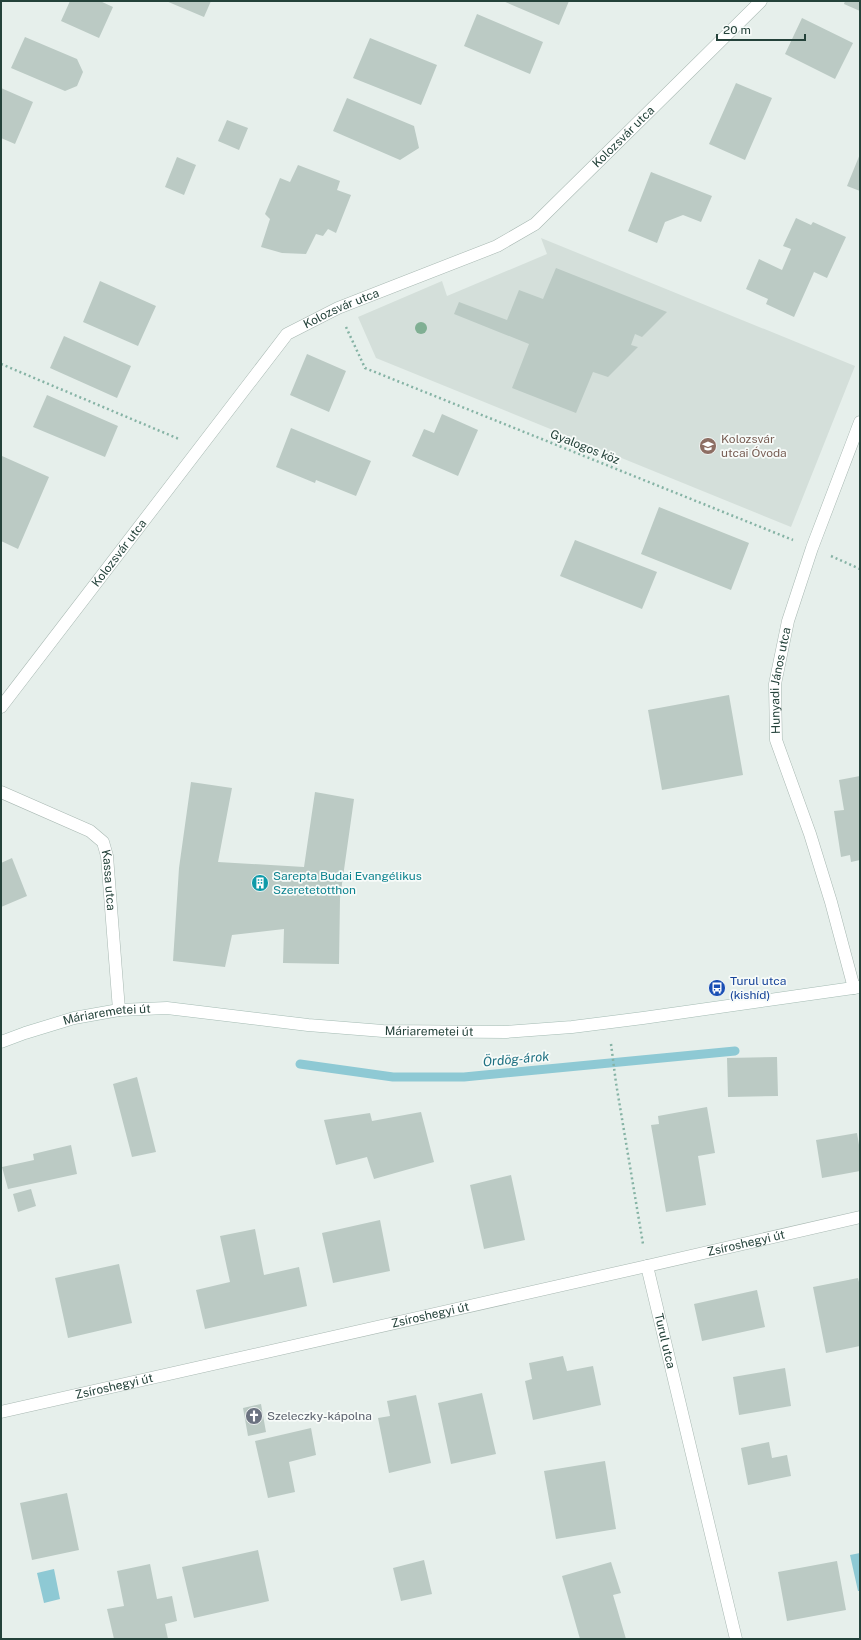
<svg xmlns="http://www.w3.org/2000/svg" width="861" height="1640" viewBox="0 0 861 1640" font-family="'Public Sans',sans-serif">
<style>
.built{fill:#d4dfda}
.water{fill:#8ec9d4}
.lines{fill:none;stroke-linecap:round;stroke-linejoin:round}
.stream{stroke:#8ec9d4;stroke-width:9}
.building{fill:#bbcac4}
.street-casing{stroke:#a8b8b2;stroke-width:13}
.secondary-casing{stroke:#a4bbb3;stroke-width:13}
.path{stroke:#86b3a5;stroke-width:2.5;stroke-dasharray:2 3;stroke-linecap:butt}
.street{stroke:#fff;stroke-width:12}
.secondary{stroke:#fff;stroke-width:12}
.tree{fill:#80af93}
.labels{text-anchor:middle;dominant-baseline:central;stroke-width:3.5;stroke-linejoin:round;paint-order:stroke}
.street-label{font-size:12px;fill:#24423a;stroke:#f7fbf9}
.education-label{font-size:12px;fill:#785e54;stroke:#f7fbf9;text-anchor:start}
.culture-label{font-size:12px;fill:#0d838f;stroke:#f7fbf9;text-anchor:start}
.transit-label{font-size:12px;fill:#164399;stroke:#f7fbf9;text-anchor:start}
.worship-label{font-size:12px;fill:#5b616d;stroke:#f7fbf9;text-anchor:start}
.water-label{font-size:13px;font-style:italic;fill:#1c6f80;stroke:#f7fbf9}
</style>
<rect width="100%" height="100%" fill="#e6efeb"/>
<path class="built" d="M 541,238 L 855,366 L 791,527 L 376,358 L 358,317 L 442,281 L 447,296 L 547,254 Z"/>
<path class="water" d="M 860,1553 L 860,1591 L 858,1591 L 850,1555 Z
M 54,1569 L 60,1599 L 44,1603 L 37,1573 Z"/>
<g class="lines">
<path class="stream" d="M 300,1064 L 393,1077 L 464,1077 L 735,1051"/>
</g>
<path class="building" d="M 70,1 L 100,1 L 113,7 L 99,38 L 61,21 Z
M 166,1 L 211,1 L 204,17 Z
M 503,1 L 569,1 L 559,25 Z
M 845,1 L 860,1 L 860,11 L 844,4 Z
M 477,14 L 543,42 L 530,74 L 464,46 Z
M 802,18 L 853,43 L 835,79 L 785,54 Z
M 25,37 L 77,59 L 83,72 L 77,86 L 65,91 L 11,68 Z
M 370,38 L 437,65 L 421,105 L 353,78 Z
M 736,83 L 772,98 L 745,160 L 709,144 Z
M 1,88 L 33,102 L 15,144 L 1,138 Z
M 347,98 L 414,126 L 419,148 L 400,160 L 333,131 Z
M 227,120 L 248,128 L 239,150 L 218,141 Z
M 860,154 L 860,191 L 847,186 Z
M 177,157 L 196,165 L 184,195 L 165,187 Z
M 298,165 L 340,181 L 337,190 L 351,195 L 336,233 L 328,229 L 323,236 L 316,234 L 306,254 L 282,253 L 261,247 L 270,219 L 265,214 L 280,178 L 290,182 Z
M 651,172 L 712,196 L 701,222 L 683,215 L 665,222 L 657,243 L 628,231 Z
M 796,218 L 811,225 L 813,222 L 846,237 L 827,278 L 814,272 L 794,317 L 766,304 L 768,299 L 746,289 L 759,259 L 782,270 L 791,249 L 783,246 Z
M 556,268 L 667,312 L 642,337 L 635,334 L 631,345 L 638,347 L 608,377 L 593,372 L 576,413 L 512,388 L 529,344 L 454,314 L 459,302 L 507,320 L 519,290 L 543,299 Z
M 100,281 L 156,306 L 138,346 L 83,322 Z
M 64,336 L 131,366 L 117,398 L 50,368 Z
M 307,354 L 346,371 L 329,412 L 290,395 Z
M 47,395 L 118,426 L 105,457 L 33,427 Z
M 442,414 L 478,430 L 458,476 L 412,456 L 424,429 L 434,433 Z
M 291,428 L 371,461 L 356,496 L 316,480 L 315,483 L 276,467 Z
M 2,456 L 49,477 L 18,549 L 1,541 Z
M 659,507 L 749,543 L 731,590 L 641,554 Z
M 575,540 L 657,572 L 642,609 L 560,576 Z
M 729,695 L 743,775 L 662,790 L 648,710 Z
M 860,776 L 860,860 L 851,862 L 850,855 L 841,857 L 834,811 L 844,810 L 839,780 Z
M 191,782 L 232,788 L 218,862 L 304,867 L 315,792 L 354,799 L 340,898 L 339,964 L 283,963 L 284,929 L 232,935 L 225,967 L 173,961 L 179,868 Z
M 12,858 L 27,896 L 1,907 L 1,863 Z
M 777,1057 L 778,1096 L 728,1097 L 727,1058 Z
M 137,1077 L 156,1152 L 132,1157 L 113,1084 Z
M 707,1107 L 715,1153 L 698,1156 L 706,1205 L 666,1212 L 651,1125 L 659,1124 L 658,1116 Z
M 421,1112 L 434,1162 L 374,1179 L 367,1157 L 336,1165 L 324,1120 L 370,1113 L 372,1121 Z
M 857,1133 L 860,1151 L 860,1171 L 822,1178 L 816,1140 Z
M 71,1145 L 77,1174 L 8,1189 L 2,1167 L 34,1160 L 33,1154 Z
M 511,1175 L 525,1240 L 484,1249 L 470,1185 Z
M 31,1189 L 36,1206 L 18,1212 L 13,1194 Z
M 380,1220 L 390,1271 L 333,1283 L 322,1233 Z
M 255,1229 L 264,1275 L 299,1267 L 307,1306 L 205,1329 L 196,1290 L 230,1282 L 220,1236 Z
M 119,1264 L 132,1323 L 68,1338 L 55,1278 Z
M 858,1278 L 860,1286 L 860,1346 L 826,1353 L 813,1287 Z
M 757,1290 L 765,1327 L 702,1341 L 694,1304 Z
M 563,1356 L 567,1371 L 593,1366 L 601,1405 L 533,1420 L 525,1381 L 532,1379 L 529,1363 Z
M 785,1368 L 791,1406 L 739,1415 L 733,1377 Z
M 482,1393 L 496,1454 L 451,1464 L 438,1403 Z
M 416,1395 L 431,1463 L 389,1473 L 378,1418 L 390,1416 L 387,1401 Z
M 261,1404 L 266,1432 L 248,1436 L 243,1408 Z
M 311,1428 L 316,1455 L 289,1462 L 295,1492 L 268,1498 L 255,1441 Z
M 769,1442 L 772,1458 L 787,1455 L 791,1476 L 748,1485 L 741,1448 Z
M 605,1461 L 616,1529 L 556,1539 L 544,1471 Z
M 67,1493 L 79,1550 L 32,1560 L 20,1503 Z
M 258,1550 L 269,1601 L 194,1618 L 182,1567 Z
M 424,1560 L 432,1594 L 401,1601 L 393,1568 Z
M 837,1561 L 846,1610 L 787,1621 L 778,1572 Z
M 611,1562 L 621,1593 L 613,1595 L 626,1639 L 580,1639 L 562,1576 Z
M 150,1564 L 157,1599 L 172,1596 L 177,1621 L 165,1624 L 168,1639 L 114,1639 L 107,1609 L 124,1606 L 117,1571 Z"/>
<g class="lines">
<g class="street-casing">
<g id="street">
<path id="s1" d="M 1,707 L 287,334 L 338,308 L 497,246 L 535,224 L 761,1"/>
<path id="s2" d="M 1,792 L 90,831 L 103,842 L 107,856 L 119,1010"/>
<path id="s3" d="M 854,988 L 831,902 L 810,834 L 776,740 L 775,684 L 788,621 L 812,548 L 860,422"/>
<path id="s4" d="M 647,1266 L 736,1639"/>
<path id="s5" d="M 1,1412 L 647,1266 L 860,1217"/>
</g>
</g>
<g class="secondary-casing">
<g id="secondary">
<path id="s6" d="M 1,1042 L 25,1033 L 74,1018 L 119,1010 L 167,1008 L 308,1025 L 383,1031 L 506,1032 L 572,1027 L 643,1018 L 860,987"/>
</g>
</g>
<path class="path" d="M 346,327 L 365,368 L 793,540
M 1,364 L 179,439
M 831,556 L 860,569
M 611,1044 L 616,1083 L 643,1244"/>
<use href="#street" class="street"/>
<use href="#secondary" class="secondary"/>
</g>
<circle class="tree" cx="421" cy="328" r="6"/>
<defs>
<g id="school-disc" transform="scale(0.9)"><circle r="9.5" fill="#8d6e63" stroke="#f7fbf9"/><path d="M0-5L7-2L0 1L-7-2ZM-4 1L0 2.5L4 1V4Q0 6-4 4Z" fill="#fff"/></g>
<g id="building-disc" transform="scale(0.9)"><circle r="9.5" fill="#0f9aa8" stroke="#f7fbf9"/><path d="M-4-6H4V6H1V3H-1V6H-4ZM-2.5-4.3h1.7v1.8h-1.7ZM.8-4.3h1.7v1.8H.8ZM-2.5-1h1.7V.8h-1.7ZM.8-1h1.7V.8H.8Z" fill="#fff"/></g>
<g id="bus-disc" transform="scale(0.9)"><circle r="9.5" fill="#1a4fb4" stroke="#f7fbf9"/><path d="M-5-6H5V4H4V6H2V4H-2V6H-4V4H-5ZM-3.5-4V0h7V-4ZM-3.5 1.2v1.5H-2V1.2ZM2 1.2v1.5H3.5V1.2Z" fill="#fff"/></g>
<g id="church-disc" transform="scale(0.9)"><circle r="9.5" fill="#6b7280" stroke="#f7fbf9"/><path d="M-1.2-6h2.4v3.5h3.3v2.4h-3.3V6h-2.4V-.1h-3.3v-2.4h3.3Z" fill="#fff"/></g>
</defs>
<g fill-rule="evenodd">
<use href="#school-disc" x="708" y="446"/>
<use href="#building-disc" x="260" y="883"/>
<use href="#bus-disc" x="717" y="988"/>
<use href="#church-disc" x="254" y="1416"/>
</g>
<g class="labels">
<g class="street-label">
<text stroke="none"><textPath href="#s1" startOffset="866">Kolozsvár utca</textPath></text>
<text stroke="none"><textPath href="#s1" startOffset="530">Kolozsvár utca</textPath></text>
<text transform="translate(585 447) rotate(22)">Gyalogos köz</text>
<text stroke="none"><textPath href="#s1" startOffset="194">Kolozsvár utca</textPath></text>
<text stroke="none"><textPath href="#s3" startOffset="320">Hunyadi János utca</textPath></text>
<text stroke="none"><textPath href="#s2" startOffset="153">Kassa utca</textPath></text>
<text stroke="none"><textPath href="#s6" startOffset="110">Máriaremetei út</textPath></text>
<text stroke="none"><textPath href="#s6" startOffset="434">Máriaremetei út</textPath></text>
<text stroke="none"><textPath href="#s5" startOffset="764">Zsíroshegyi út</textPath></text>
<text stroke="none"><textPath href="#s5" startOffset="440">Zsíroshegyi út</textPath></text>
<text stroke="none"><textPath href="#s4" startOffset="77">Turul utca</textPath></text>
<text stroke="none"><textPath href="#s5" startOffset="116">Zsíroshegyi út</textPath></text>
</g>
<g class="education-label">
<text x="721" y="439">Kolozsvár<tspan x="721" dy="14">utcai Óvoda</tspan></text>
</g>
<g class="culture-label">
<text x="273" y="876">Sarepta Budai Evangélikus<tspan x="273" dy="14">Szeretetotthon</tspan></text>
</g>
<g class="transit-label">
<text x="730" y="981">Turul utca<tspan x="730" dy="14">(kishíd)</tspan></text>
</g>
<g class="worship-label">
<text x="267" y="1416">Szeleczky-kápolna</text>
</g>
<g class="water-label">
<text transform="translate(516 1059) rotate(-5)">Ördög-árok</text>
</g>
</g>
<rect width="861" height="1640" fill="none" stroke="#24423a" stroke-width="4"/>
<path d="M717 34v6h88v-6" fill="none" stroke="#24423a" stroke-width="2"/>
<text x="723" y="34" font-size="12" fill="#24423a" stroke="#f7fbf9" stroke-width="3" paint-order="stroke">20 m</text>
</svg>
